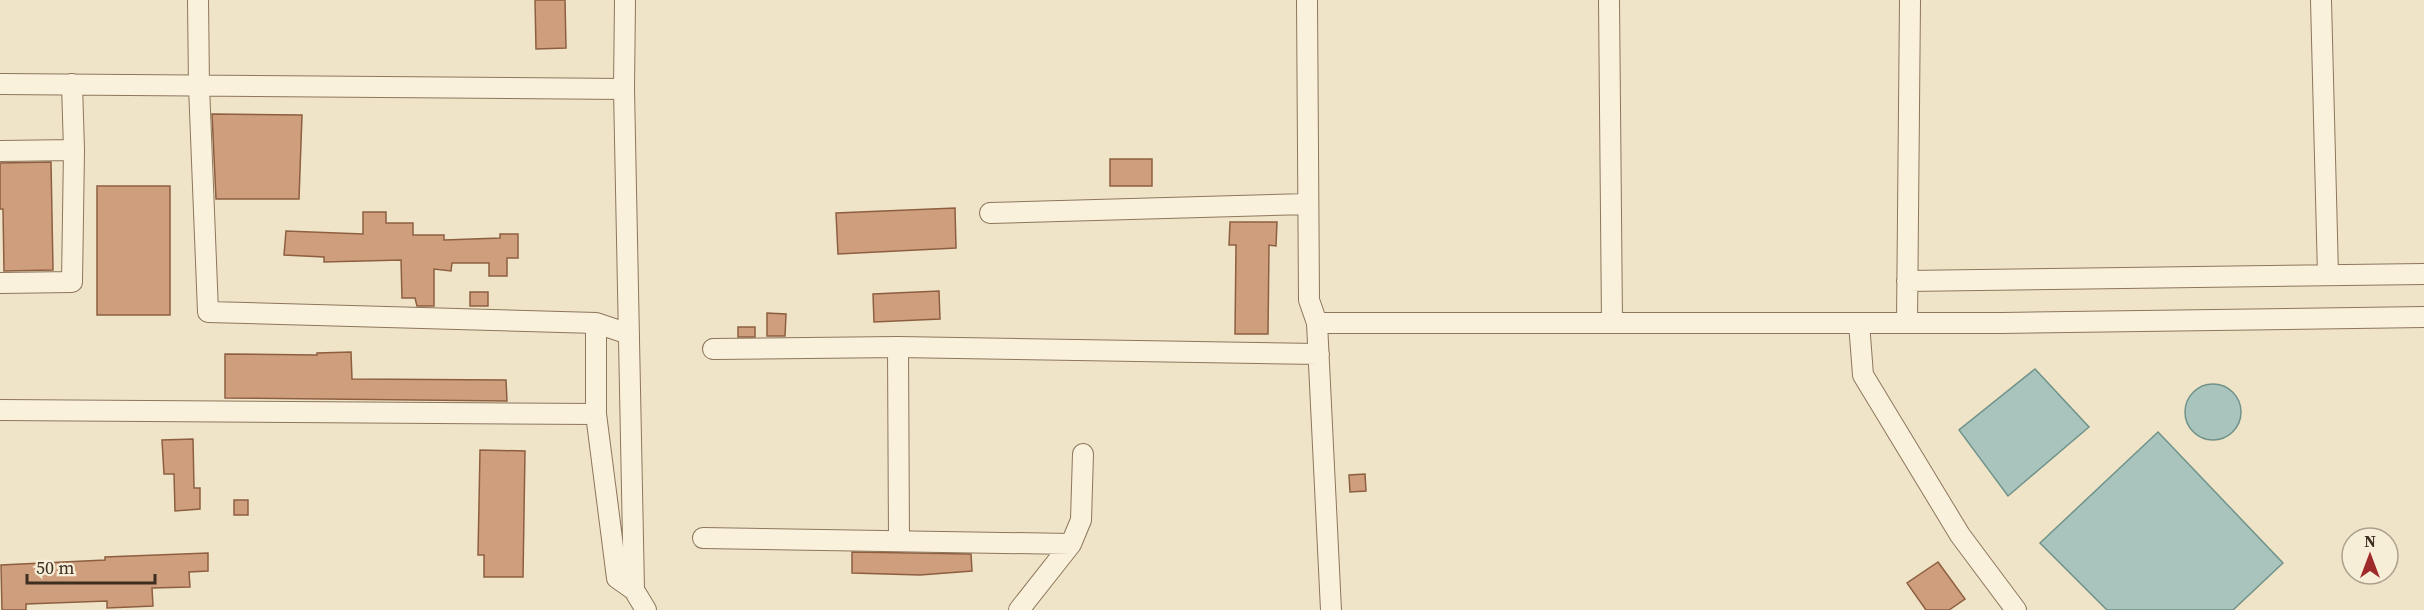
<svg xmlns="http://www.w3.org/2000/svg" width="2424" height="610" viewBox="0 0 2424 610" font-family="'Source Serif 4',serif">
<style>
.water{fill:#a9c4bc;stroke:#6f938a;stroke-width:1.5}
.building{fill:#cf9f7d;stroke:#8d5f41;stroke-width:1.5}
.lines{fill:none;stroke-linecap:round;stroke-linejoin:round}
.minor-casing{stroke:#8d765c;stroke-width:22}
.minor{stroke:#faf1dc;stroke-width:20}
</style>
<rect width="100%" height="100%" fill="#f0e4c8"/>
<path class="water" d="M 2035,369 L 2089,427 L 2008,496 L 1959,430 Z
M2185 412a28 28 0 1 1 56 0a28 28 0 1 1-56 0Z
M 2158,432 L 2283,563 L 2233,610 L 2107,610 L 2040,543 Z"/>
<path class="building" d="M 535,0 L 565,0 L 566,48 L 536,49 Z
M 212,114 L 302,115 L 299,199 L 216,199 Z
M 1110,159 L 1152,159 L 1152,186 L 1110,186 Z
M 51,162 L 53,270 L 4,271 L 3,209 L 0,209 L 0,163 Z
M 97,186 L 170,186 L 170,315 L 97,315 Z
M 955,208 L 956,248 L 838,254 L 836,213 Z
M 363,212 L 386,212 L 386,223 L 413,223 L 413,235 L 444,235 L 444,240 L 500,238 L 500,234 L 518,234 L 518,258 L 507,258 L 507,276 L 489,276 L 489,263 L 452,263 L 451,271 L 434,269 L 434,306 L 417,306 L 415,298 L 402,298 L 401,260 L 324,262 L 324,257 L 284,255 L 286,231 L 363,234 Z
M 1230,222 L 1277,222 L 1276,246 L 1269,245 L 1268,334 L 1235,334 L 1236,245 L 1229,245 Z
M 939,291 L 940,319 L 874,322 L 873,294 Z
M 470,292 L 488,292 L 488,306 L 470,306 Z
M 767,313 L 786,314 L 785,336 L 767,336 Z
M 738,327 L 755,327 L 755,337 L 738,337 Z
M 351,352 L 352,379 L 506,380 L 507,401 L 225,398 L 225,354 L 317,355 L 317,353 Z
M 193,439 L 194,488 L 200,488 L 200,509 L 175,511 L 174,474 L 164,474 L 162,440 Z
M 480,450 L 525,451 L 523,577 L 484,577 L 484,555 L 478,555 Z
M 1365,474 L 1366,491 L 1350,492 L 1349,475 Z
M 234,500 L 248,500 L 248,515 L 234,515 Z
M 852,552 L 971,554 L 972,571 L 920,575 L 852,573 Z
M 208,553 L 208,571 L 189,572 L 190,587 L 152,588 L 153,606 L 107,608 L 107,601 L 26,604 L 26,610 L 2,610 L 1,565 L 105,560 L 105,557 Z
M 1938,562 L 1965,599 L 1949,610 L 1926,610 L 1907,583 Z"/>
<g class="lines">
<g class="minor-casing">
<path id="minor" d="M 198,0 L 199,86 L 208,312 L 596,323 L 629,334
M 625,0 L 624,89 L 634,590 L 646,610
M 1307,0 L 1309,300 L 1317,323
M 1609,0 L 1612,323
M 2321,0 L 2328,275
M 0,84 L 624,89
M 0,151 L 74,150
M 990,213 L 1308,204
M 1907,281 L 2424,274
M 0,283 L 72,282 L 74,150 L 72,84
M 596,323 L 596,414
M 1859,323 L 1863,375 L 1960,535 L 2016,610
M 1907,323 L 1910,0
M 898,347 L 899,541
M 713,349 L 898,347 L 1319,354
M 0,410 L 596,414 L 617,578 L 634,590
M 703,538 L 1071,544
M 1019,610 L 1071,544 L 1081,520 L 1083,454
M 1331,610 L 1317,323 L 2002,323 L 2424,317"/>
</g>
<use href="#minor" class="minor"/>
</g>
<g transform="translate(2370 556)"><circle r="28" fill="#f7eed8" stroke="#ada18e" stroke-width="1.5"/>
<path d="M0-4.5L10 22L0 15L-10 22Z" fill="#9e2a2b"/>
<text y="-9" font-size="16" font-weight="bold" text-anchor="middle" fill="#3d2e20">N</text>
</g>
<path d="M27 574v9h128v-9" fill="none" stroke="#3d2e20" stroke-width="3"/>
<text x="36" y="574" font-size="18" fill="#3d2e20" stroke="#f7eed8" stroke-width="4.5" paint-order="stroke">50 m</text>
</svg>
